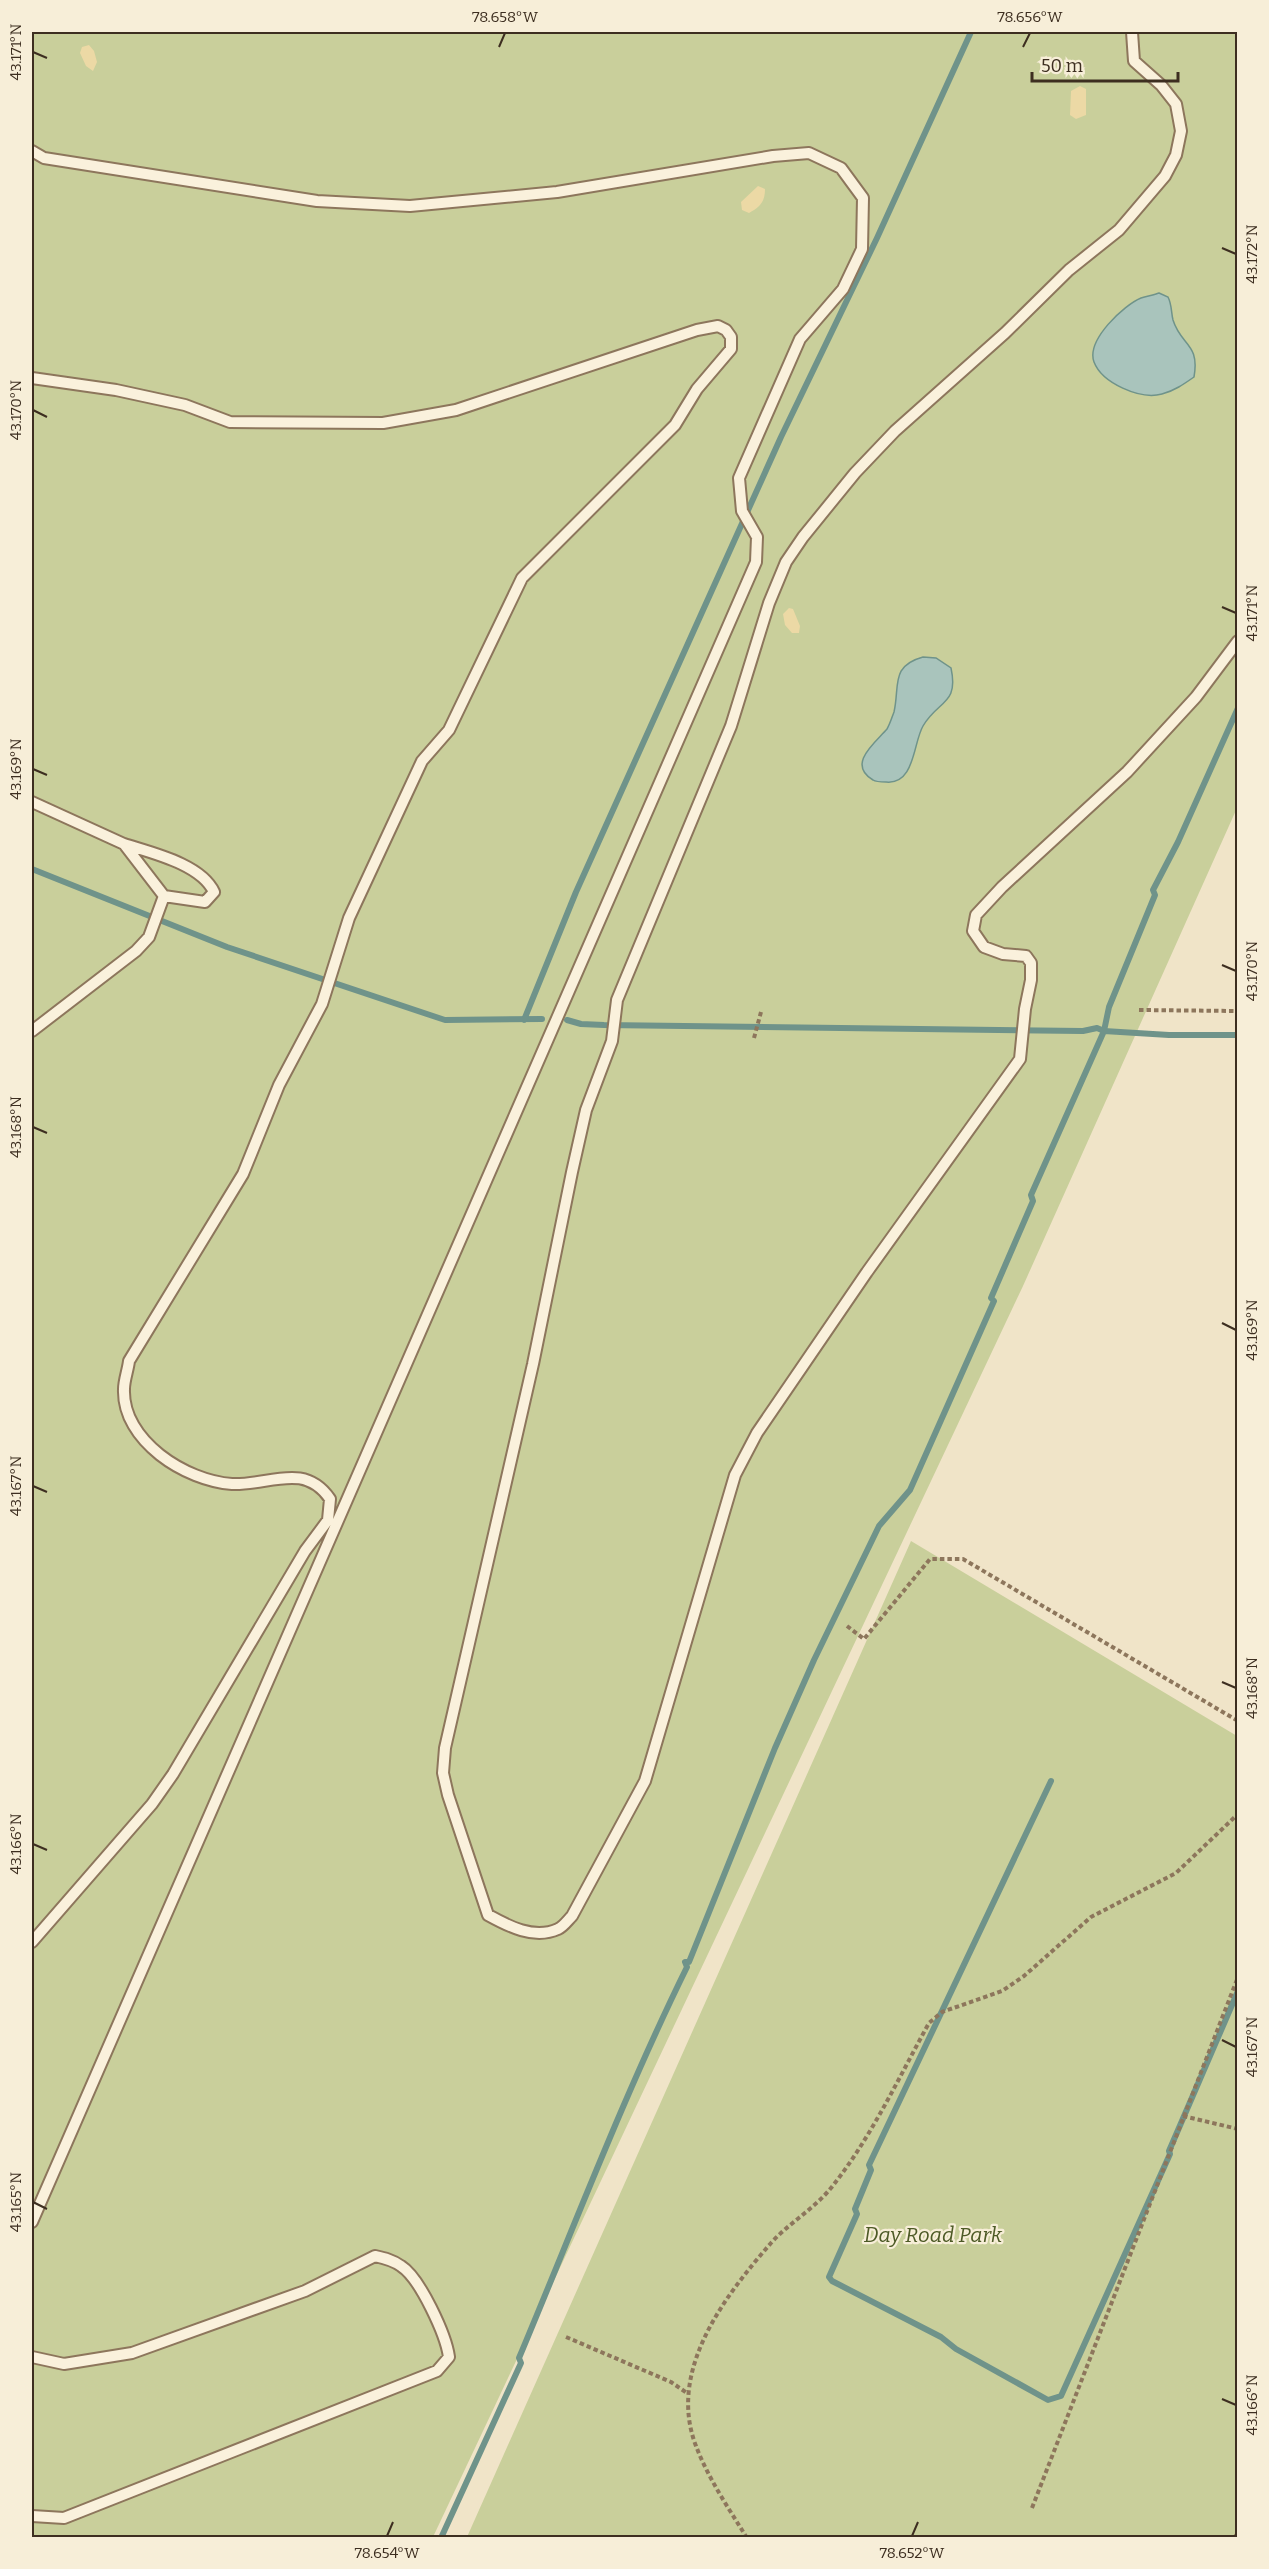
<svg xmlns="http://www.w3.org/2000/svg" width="1269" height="2569" viewBox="0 0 1269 2569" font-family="Bitter,serif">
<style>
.green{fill:#c9cf9b}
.sand{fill:#ecd9a5}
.water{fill:#a9c4bc;stroke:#6f938a;stroke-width:1.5}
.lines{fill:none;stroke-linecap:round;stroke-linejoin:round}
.stream{stroke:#6f938a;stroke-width:6}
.service-casing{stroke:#8d765c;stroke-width:14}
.path{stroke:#8d765c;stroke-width:4;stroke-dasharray:4.5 3;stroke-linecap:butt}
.service{stroke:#faf1dc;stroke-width:10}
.ticks{fill:none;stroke:#3d2e20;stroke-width:2}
.labels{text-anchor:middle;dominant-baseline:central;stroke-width:4.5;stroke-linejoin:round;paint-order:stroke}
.park-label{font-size:21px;font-style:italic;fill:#4d5a26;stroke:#f7eed8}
.neatline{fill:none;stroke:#3d2e20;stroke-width:2}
.ticks-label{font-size:15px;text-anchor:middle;fill:#3d2e20}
</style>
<rect width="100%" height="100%" fill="#f0e4c8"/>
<path class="green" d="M 32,32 L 1237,32 L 1237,808 L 1023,1286 L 433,2537 L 32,2538 Z
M 911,1541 L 1237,1736 L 1237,2537 L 467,2537 Z"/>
<path class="sand" d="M 89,45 L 94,51 L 97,62 L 93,71 L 86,66 L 80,53 L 82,47 Z
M 1080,86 L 1086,89 L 1086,115 L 1076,119 L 1070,115 L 1071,91 Z
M 758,186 L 765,189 C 765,202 760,207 749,213 L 742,210 L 741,202 Z
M 789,608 L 793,609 L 800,626 L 799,633 L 792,633 L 785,625 L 783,614 Z"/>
<path class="water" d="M 1159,293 L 1168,297 C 1172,305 1171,312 1173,320 C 1181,346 1200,343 1194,377 C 1184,384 1174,391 1162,394 C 1140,400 1102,383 1094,362 C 1086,340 1124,305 1141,298 C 1147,296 1154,295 1159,293 Z
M 923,657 L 936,658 L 951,668 C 959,705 938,700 923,726 C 913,743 915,785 886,782 C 882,782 876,782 873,780 C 846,764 876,742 887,729 C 890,724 892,717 894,712 C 900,686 890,666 923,657 Z"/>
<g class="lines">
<path class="stream" d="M 32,869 L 227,947 L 445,1020 L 542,1019
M 524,1020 L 576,892 L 781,437 L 877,238 L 971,32
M 567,1020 L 581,1024 L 604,1025 L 1083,1031 L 1097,1028 L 1104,1031 L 1169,1035 L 1238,1035
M 1051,1781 L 869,2165 L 871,2170 L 855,2209 L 857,2214 L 829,2277 L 832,2281 L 941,2337 L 956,2349 L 1048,2400 L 1061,2396 L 1170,2154 L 1169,2151 L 1238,1991
M 441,2538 L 521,2363 L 519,2358 C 574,2227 624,2095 687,1967 L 685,1962 L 689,1962 L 775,1748 L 814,1660 L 879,1526 L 910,1490 L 994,1301 L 991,1298 L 1033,1201 L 1031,1195 L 1104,1031 L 1109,1007 L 1155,895 L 1153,890 L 1178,842 L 1238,708"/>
<g class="service-casing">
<path id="service" d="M 1132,32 L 1134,61 L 1161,85 L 1176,104 L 1181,131 L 1176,155 L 1165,176 L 1119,230 L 1069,270 L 1005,333 L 895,431 L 855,473 L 803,537 L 786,562 L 769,603 L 731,726 L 617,1000 L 612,1041 L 586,1110 L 572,1172 L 533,1364 L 445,1748 L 443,1773 L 448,1795 L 488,1915 C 508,1926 534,1940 558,1929 C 563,1927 568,1920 572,1916 L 645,1781 L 735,1475 L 757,1433 L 867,1272 L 1020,1059 L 1025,1009 L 1031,980 L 1031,963 L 1026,956 L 1003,954 L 984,947 L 973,931 L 976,915 L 1002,887 L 1127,772 L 1196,697 L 1238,641
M 32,151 L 44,158 L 317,201 L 410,206 L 557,192 L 773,156 L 809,153 L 841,168 L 863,198 L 862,249 L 843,289 L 800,339 L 739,478 L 742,511 L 757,537 L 756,562 L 32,2222
M 32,378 L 116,390 L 185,405 L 230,422 L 383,423 L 456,410 L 697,330 L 718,326 L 726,330 L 731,337 L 731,349 L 697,389 L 675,425 L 522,578 L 449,730 L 422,761 L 349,918 L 322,1004 L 279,1085 L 243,1174 L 129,1361 C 128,1370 124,1380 124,1389 C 122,1441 186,1481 232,1484 C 268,1486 304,1461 330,1499 L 328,1520 L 305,1551 L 173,1774 L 152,1804 L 32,1942
M 32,802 L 124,844
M 32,1031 L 136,951 L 149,937 L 164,896 L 124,844 C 152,853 201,864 214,892 L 205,902 L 164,896
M 32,2357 L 64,2364 L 132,2353 L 305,2291 L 375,2256 C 384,2258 393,2260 401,2266 C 420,2278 446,2335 449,2357 L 437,2371 L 64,2518 L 32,2516"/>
</g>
<path class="path" d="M 1139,1010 L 1238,1011
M 754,1038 L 761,1012
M 847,1626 L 864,1639 L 930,1559 L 963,1559 L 1238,1721
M 1183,2116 L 1238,2129
M 566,2337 L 671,2382 L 687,2393
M 1032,2508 L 1238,1977
M 747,2538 C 729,2509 708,2478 696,2446 C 667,2371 724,2297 771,2243 C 789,2223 814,2209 831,2188 C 871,2138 898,2079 929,2023 L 942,2012 L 1002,1991 L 1024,1976 L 1091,1917 L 1176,1873 L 1238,1814
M 1234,2538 L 1238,2533"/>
<use href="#service" class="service"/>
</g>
<path class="ticks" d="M 499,47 L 505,33M 1023,47 L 1030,33M 33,52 L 47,58M 1222,248 L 1236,254M 33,410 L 47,417M 1222,607 L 1236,613M 33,769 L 47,775M 1222,965 L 1236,971M 33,1127 L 47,1133M 1222,1323 L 1236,1330M 33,1486 L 47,1492M 1222,1682 L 1236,1688M 33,1844 L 47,1850M 1222,2040 L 1236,2047M 33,2202 L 47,2209M 1222,2399 L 1236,2405M 387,2536 L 393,2522M 912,2536 L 918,2522"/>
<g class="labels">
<g class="park-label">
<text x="933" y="2235">Day Road Park</text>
</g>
</g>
<rect width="1269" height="2569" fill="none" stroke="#f7eed8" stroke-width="66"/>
<path d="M1032 72v9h146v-9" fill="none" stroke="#3d2e20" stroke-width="3"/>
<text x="1041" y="72" font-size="18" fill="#3d2e20" stroke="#f7eed8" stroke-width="4.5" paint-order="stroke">50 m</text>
<rect x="33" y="33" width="1203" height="2503" class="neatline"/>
<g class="ticks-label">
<text x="505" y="22">78.658°W</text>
<text x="1030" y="22">78.656°W</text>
<text transform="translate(16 52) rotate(-90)" y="5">43.171°N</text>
<text transform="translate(1252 254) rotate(-90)" y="5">43.172°N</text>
<text transform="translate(16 410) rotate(-90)" y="5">43.170°N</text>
<text transform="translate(1252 613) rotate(-90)" y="5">43.171°N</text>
<text transform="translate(16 769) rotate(-90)" y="5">43.169°N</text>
<text transform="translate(1252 971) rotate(-90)" y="5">43.170°N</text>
<text transform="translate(16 1127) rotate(-90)" y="5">43.168°N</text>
<text transform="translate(1252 1330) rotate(-90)" y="5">43.169°N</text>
<text transform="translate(16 1486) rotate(-90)" y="5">43.167°N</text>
<text transform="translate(1252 1688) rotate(-90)" y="5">43.168°N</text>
<text transform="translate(16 1844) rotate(-90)" y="5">43.166°N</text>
<text transform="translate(1252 2047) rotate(-90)" y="5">43.167°N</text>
<text transform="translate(16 2202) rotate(-90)" y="5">43.165°N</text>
<text transform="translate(1252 2405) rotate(-90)" y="5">43.166°N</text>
<text x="387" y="2558">78.654°W</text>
<text x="912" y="2558">78.652°W</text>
</g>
</svg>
